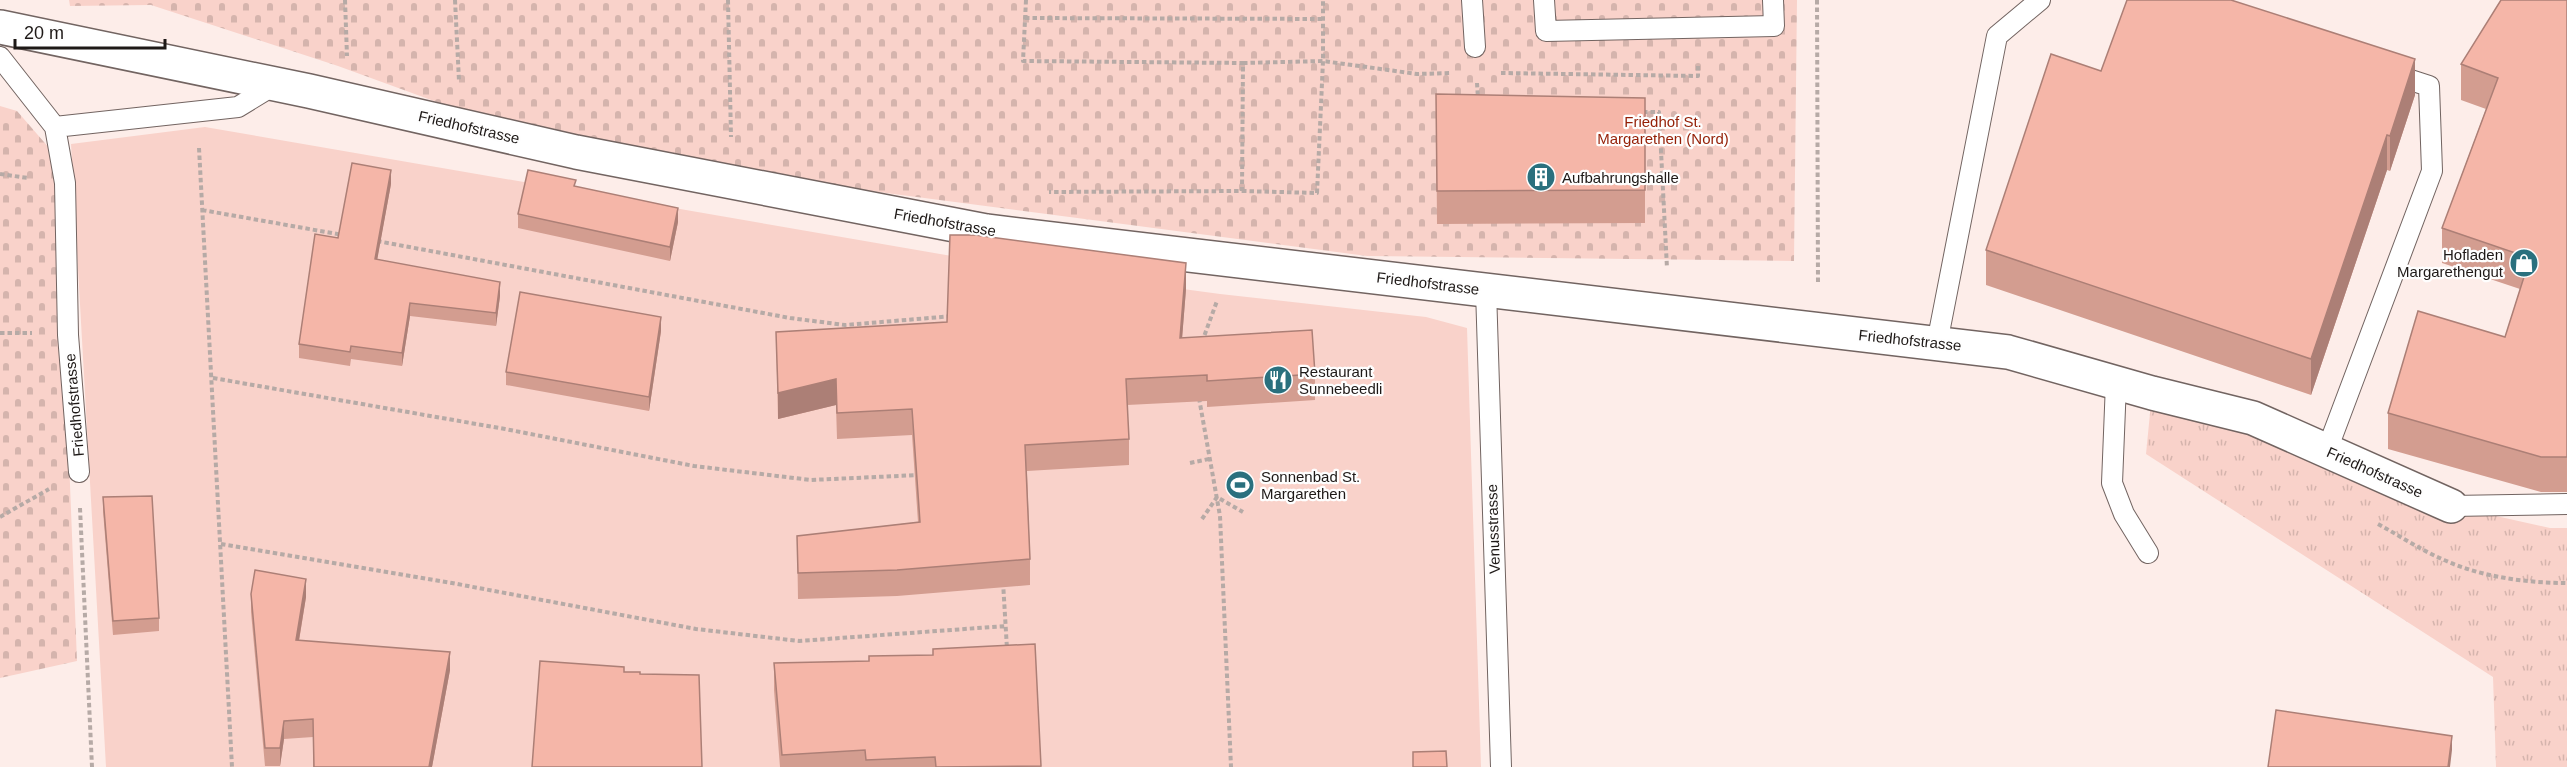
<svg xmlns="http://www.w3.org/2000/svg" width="2567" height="767" viewBox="0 0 2567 767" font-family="Arial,sans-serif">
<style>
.cemetery{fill:url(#cemetery-stones)}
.park{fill:url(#park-tufts)}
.garden{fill:#f9d2ca}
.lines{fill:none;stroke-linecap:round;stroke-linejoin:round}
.service-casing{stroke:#726461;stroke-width:22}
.minor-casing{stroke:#726461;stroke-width:36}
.path{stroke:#b6aaa6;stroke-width:4;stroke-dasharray:4.5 3;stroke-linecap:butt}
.service{stroke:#fff;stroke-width:20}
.minor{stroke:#fff;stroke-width:33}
.wall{fill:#d39d90}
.shaded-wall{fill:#ac7f76}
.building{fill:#f5b6a8;stroke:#ac7f76;stroke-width:1.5}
.labels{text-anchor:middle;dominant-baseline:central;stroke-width:4.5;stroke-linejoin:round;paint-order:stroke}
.park-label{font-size:15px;fill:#941f06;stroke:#fefefe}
.street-label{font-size:15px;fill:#1e1917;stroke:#fefefe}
.poi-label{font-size:15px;fill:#1e1917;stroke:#fefefe;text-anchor:start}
</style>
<defs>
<pattern id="cemetery-stones" width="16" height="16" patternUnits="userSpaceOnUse" patternTransform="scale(1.5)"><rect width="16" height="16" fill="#f9d2ca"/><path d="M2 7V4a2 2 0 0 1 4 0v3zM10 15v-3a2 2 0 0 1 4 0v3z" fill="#d5b4ad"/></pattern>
<pattern id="park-tufts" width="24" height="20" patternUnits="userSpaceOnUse" patternTransform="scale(1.5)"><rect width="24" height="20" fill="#f9d2ca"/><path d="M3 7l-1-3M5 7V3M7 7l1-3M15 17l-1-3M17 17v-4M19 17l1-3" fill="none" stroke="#d5b4ad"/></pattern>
</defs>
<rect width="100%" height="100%" fill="#fdede9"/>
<path class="cemetery" d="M 69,0 L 1797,0 L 1794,261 L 1367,256 L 574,152 L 338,66 L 151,5 L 70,6 Z
M 0,106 L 17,111 L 57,157 L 77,661 L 0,678 Z"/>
<path class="park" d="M 2152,393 L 2451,506 L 2550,528 L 2567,528 L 2567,767 L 2496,767 L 2493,677 L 2146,454 Z"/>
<path class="garden" d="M 205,127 L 998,264 L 1220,294 L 1426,317 L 1467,328 L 1481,767 L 106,767 L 71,144 Z"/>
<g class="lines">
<g class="service-casing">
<path id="service" d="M 1472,0 L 1475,47
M 1544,0 L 1546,31 L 1774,26 L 1773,0
M 0,57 L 55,127
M 1486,290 L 1501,767
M 1937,343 L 1997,36 L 2040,0
M 2116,383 L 2112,483 L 2124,514 L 2148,553
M 2327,450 L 2432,171 L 2429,86 L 2392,74
M 79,472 L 68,335 L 65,183 L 55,127 L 238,107 L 274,85
M 2451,506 L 2567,504"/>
</g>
<g class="minor-casing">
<path id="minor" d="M 0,27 L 309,91 L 576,152 L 986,231 L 2008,352 L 2152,393 L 2253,418 L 2451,506"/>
</g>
<path class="path" d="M 345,0 L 347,56
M 455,0 L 459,81
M 728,0 L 731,137
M 1026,0 L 1023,61 L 1243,63 L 1242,191 L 1049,192
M 1817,0 L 1818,285
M 1025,18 L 1324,19
M 1243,63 L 1323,61 L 1417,74 L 1451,73
M 1501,73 L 1698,76 L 1698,64
M 1477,83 L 1478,99
M 1643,112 L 1659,112 L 1667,268
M 199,148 L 232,767
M 0,174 L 28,178
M 1242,191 L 1317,193 L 1323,61 L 1323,0
M 202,210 L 343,235
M 377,241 L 790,318 L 845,325 L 953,316
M 0,333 L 32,333
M 1202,342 L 1217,301
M 213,378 L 505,429 L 694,466 L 811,480 L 919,475
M 1199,398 L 1220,516 L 1231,767
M 1190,463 L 1209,459
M 80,508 L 92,767
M 0,517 L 49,489
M 1202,519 L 1217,497 L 1243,512
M 2378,524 C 2400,536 2421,550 2444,560 C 2482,577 2526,583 2567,583
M 221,544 L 452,583 L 696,629 L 799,641 L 1006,626
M 1003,582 L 1007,649"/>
<use href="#service" class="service"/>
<use href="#minor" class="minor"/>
</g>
<path class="wall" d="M 2567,0 L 2567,492 L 2541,492 L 2388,449 L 2388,413 L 2505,337 L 2520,289 L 2442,263 L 2442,228 L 2486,109 L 2461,100 L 2461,64 Z
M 2101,71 L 2415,95 L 2390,171 L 2387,170 L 2311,395 L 1986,285 L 1986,250 Z
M 1436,94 L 1645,98 L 1645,223 L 1437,224 Z
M 391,184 L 377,259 L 500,296 L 496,326 L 410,316 L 402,366 L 351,359 L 350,366 L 299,358 L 299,344 L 338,238 Z
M 576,186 L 678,222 L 670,261 L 518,228 L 518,214 Z
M 1186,289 L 1182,338 L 1315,374 L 1315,400 L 1207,407 L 1207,401 L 1127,405 L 1129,439 L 1129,465 L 1027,471 L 1030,559 L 1030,585 L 897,596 L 798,599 L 797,536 L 918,522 L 912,435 L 837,439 L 836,405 L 778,419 L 776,332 L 947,322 Z
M 661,331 L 649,411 L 506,385 L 506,372 Z
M 103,497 L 159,618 L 159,631 L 113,635 L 103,511 Z
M 251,594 L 306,597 L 299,641 L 450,670 L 432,767 L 313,767 L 313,737 L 284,739 L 280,766 L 265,766 L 251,612 Z
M 1035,644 L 1041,767 L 780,767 L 774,690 L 774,663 L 869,661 L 933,655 Z"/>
<path class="shaded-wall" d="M 2415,59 L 2415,95 L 2390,171 L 2390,136 Z
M 2387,135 L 2387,170 L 2311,395 L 2311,359 Z
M 391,170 L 391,184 L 375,272 L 375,259 Z
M 678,208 L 678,222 L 670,261 L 670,247 Z
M 1186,263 L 1186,289 L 1180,364 L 1180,338 Z
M 500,282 L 500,296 L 496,326 L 496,313 Z
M 410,303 L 410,316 L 402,366 L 402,353 Z
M 661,317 L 661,331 L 649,411 L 649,397 Z
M 836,379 L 836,405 L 778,419 L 778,393 Z
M 306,579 L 306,597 L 296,658 L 296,640 Z
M 450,652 L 450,670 L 432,767 L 429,767 Z
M 284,721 L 284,739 L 280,766 L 280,748 Z
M 2452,736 L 2452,750 L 2450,767 L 2448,767 Z"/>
<path class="building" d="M 2127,0 L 2231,0 L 2415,59 L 2390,136 L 2387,135 L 2311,359 L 1986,250 L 2051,54 L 2101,71 Z
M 2501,0 L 2567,0 L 2567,457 L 2541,457 L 2388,413 L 2418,311 L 2505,337 L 2530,258 L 2442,228 L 2498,78 L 2461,64 Z
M 1436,94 L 1645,98 L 1645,190 L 1437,191 Z
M 352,163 L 391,170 L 375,259 L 500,282 L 496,313 L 410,303 L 402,353 L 351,346 L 350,352 L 299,344 L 315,234 L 338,238 Z
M 528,170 L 576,180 L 574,186 L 678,208 L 670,247 L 518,214 Z
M 950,235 L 975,235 L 1186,263 L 1180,338 L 1312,330 L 1315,374 L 1207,381 L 1207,375 L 1126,379 L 1129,439 L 1025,445 L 1030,559 L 897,570 L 798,573 L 797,536 L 920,522 L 912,409 L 837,413 L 836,379 L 778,393 L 776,332 L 947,322 Z
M 520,292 L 661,317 L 649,397 L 506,372 Z
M 152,496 L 159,618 L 113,621 L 103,497 Z
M 255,570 L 306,579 L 296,640 L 450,652 L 429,767 L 314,767 L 313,719 L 284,721 L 280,748 L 265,748 L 251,594 Z
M 1035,644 L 1041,766 L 936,767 L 935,757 L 866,760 L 865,750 L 782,755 L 774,663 L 869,661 L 869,656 L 933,655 L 933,649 Z
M 540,661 L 624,667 L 624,672 L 640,672 L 640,674 L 699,675 L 702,767 L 532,767 Z
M 2276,710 L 2452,736 L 2448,767 L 2268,767 Z
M 1446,751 L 1447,767 L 1413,767 L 1413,752 Z"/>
<defs>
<g id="building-disc" transform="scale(1.5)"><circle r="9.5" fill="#2a707e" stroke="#fefefe"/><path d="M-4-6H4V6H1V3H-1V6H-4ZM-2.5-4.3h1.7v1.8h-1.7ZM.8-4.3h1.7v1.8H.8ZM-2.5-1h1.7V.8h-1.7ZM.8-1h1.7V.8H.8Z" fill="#fff"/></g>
<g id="shop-disc" transform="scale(1.5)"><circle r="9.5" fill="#2a707e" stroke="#fefefe"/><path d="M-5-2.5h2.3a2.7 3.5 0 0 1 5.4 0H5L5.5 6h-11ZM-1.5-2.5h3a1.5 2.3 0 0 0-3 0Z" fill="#fff"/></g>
<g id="restaurant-disc" transform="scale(1.5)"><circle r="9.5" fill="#2a707e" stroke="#fefefe"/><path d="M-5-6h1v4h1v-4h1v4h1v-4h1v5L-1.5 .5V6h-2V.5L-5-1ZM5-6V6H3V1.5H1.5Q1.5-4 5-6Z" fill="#fff"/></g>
<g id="stadium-disc" transform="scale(1.5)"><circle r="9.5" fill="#2a707e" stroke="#fefefe"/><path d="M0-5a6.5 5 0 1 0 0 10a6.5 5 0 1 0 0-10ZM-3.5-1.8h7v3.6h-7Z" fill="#fff"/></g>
</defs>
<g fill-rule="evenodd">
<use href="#building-disc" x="1541" y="177"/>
<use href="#shop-disc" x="2524" y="263"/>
<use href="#restaurant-disc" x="1278" y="380"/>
<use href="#stadium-disc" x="1240" y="485"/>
</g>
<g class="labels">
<g class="park-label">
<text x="1663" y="121">Friedhof St.<tspan x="1663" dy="17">Margarethen (Nord)</tspan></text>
</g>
<g class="street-label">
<text transform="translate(469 127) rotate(13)">Friedhofstrasse</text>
<text transform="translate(945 222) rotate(10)">Friedhofstrasse</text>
<text transform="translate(1428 283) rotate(7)">Friedhofstrasse</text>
<text transform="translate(1910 340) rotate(6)">Friedhofstrasse</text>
<text transform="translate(74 405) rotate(-95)">Friedhofstrasse</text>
<text transform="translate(2375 472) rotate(24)">Friedhofstrasse</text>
<text transform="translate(1493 529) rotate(-92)">Venusstrasse</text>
</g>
<g class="poi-label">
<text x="1562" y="177">Aufbahrungshalle</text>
<text x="2503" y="254" text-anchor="end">Hofladen<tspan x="2503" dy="17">Margarethengut</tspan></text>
<text x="1299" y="371">Restaurant<tspan x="1299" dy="17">Sunnebeedli</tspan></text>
<text x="1261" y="476">Sonnenbad St.<tspan x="1261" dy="17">Margarethen</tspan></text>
</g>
</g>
<path d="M15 39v9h150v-9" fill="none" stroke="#1e1917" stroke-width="3"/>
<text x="24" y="39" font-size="18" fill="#1e1917" stroke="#fefefe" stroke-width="4.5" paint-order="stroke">20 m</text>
</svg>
